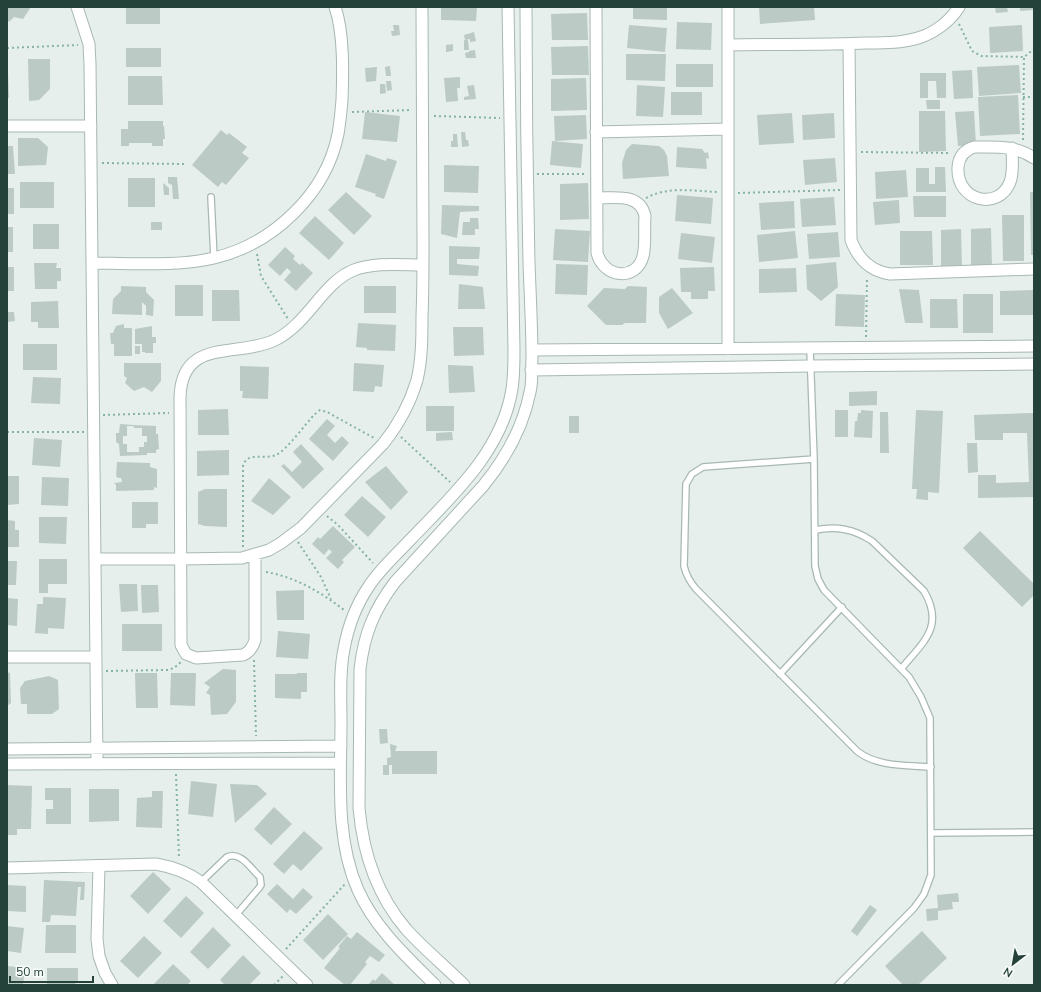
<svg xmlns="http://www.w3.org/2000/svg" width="1041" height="992" viewBox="0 0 1041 992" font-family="'Nunito Sans',sans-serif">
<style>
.building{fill:#bbcac4}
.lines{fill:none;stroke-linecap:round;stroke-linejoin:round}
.service-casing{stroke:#a8b8b2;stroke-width:8}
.minor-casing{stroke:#a8b8b2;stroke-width:13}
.path{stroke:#86b3a5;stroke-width:2;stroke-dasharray:2 3;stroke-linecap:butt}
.service{stroke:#fff;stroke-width:5.5}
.minor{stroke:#fff;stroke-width:11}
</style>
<rect width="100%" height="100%" fill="#e6efeb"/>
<path class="building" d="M 7,7 L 31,7 L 23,19 L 14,17 L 9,22 L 7,20 Z
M 126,7 L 160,7 L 160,24 L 126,24 Z
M 441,7 L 477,7 L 476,21 L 441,20 Z
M 633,7 L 667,7 L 667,20 L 633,19 Z
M 759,7 L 814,7 L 815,20 L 760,24 Z
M 995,7 L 1007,7 L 1008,12 L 996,13 Z
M 1020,7 L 1033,7 L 1033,10 L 1020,11 Z
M 587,13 L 588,40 L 552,40 L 551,14 Z
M 677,22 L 712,23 L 711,50 L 676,49 Z
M 393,25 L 399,25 L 400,35 L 392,36 L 391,31 L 394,31 Z
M 629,25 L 667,28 L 665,52 L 627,48 Z
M 1022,25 L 1023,51 L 990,53 L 989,27 Z
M 474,32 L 476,41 L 470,42 L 470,39 L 465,40 L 464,35 Z
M 464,40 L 468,40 L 469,50 L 464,50 Z
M 453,44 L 453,51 L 446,52 L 446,45 Z
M 588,46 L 589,75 L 552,75 L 551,47 Z
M 126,48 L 161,48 L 161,67 L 126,67 Z
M 475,50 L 476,58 L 466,58 L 465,53 L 469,52 L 469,51 Z
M 626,54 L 666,54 L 665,81 L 626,80 Z
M 28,59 L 50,59 L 50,89 L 39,100 L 29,101 Z
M 676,64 L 713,64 L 713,87 L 676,87 Z
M 1019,65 L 1021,93 L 979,96 L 977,67 Z
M 390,66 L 391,76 L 386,76 L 385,67 Z
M 377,67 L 376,81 L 366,82 L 365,68 Z
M 972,70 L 973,98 L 954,99 L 952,71 Z
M 7,72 L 8,72 L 9,98 L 7,98 Z
M 920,73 L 946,73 L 946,98 L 937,98 L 936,81 L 928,81 L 928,98 L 920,98 Z
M 128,76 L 162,76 L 163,105 L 128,105 Z
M 460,77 L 460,88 L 457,88 L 458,101 L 446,102 L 444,78 Z
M 586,78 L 587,110 L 551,111 L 551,79 Z
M 386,81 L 391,81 L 392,90 L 387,91 Z
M 380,84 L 385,84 L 386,93 L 380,94 Z
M 474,85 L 476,99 L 464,100 L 464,97 L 469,96 L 467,86 Z
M 637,85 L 665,87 L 663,117 L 636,116 Z
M 671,92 L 702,92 L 702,115 L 671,115 Z
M 1018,95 L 1020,134 L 980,136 L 978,97 Z
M 926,100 L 940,100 L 940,109 L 927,109 Z
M 919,111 L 945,111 L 946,151 L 919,152 Z
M 974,111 L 976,145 L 958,146 L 955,112 Z
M 365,112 L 400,116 L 397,142 L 362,139 Z
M 792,113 L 794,143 L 759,145 L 757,115 Z
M 834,113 L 835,138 L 803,140 L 802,115 Z
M 586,115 L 587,139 L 555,141 L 554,116 Z
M 128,121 L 163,121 L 163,126 L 164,126 L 165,139 L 163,139 L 163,146 L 152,146 L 152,143 L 129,143 L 129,146 L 121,146 L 121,129 L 128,129 Z
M 221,130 L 227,135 L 229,133 L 247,147 L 242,153 L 249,158 L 226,185 L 222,182 L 218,187 L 192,165 Z
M 461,132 L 465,132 L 466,140 L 468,140 L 469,146 L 462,147 Z
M 453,134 L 457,134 L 458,147 L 451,147 L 451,141 L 453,141 Z
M 18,138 L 38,138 L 48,147 L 46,165 L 18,166 Z
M 552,141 L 583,144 L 581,168 L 550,165 Z
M 632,144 L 659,146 L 664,150 L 667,156 L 669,176 L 623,179 L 622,163 L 626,150 Z
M 7,146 L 13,146 L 15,174 L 7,174 Z
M 677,147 L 702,149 L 705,153 L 708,152 L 709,159 L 706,158 L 707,169 L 676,167 Z
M 366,154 L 386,161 L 387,158 L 397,161 L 384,199 L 375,196 L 376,194 L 355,187 Z
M 835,158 L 837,182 L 805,185 L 803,160 Z
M 444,165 L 479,166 L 478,193 L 444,192 Z
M 935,167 L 945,167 L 946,192 L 916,192 L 916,168 L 929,168 L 929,184 L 935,184 Z
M 906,170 L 908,197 L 876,199 L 875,172 Z
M 168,177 L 177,177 L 179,199 L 173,199 L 172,185 L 168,183 Z
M 128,178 L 155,178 L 155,207 L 128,207 Z
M 20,182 L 54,182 L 54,208 L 20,208 Z
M 163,183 L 169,188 L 169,195 L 164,195 Z
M 588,183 L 589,219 L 560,220 L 560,184 Z
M 7,188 L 14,188 L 14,214 L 7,214 Z
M 346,192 L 372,216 L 354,235 L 328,210 Z
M 1030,192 L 1034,192 L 1034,255 L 1031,255 Z
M 677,195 L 713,198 L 711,224 L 675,221 Z
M 913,196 L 946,196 L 946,217 L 914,217 Z
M 834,197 L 836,225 L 802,227 L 800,199 Z
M 899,200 L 900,223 L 875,225 L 873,202 Z
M 794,201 L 795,228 L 761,230 L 759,203 Z
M 442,205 L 479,206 L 479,211 L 460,212 L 457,238 L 441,234 Z
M 1002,215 L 1024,215 L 1024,261 L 1003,261 Z
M 315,216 L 344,243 L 329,260 L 299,233 Z
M 470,218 L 478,218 L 479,229 L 475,229 L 475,235 L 462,235 L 463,222 L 470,222 Z
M 151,222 L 162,222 L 162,230 L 151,230 Z
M 33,224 L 59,224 L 59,249 L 33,249 Z
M 7,227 L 13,227 L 13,252 L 7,252 Z
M 991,228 L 992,266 L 971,266 L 971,229 Z
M 555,229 L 590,231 L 588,262 L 553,260 Z
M 961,229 L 962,267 L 941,267 L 941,230 Z
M 795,231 L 798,258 L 759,262 L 757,235 Z
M 900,231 L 932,231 L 933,265 L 900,265 Z
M 838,232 L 840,257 L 809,259 L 807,234 Z
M 681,233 L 715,237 L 712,263 L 678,259 Z
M 449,246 L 480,247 L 479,259 L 457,259 L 457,264 L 479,266 L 478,276 L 449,275 Z
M 285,247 L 295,256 L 293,259 L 300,265 L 302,263 L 313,273 L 296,291 L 284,280 L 291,272 L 287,268 L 280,276 L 268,265 Z
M 836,262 L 838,287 L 821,301 L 807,289 L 806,265 Z
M 34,263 L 57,263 L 56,268 L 61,268 L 61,281 L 57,281 L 57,289 L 35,289 Z
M 556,264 L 588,265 L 587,295 L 555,294 Z
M 7,267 L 14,267 L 14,291 L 7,291 Z
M 714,267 L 715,291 L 708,291 L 708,299 L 691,299 L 691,292 L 681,292 L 680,268 Z
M 796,268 L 797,292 L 759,293 L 759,269 Z
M 459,284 L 483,287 L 485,309 L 458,309 Z
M 175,285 L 203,285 L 203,316 L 175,316 Z
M 121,286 L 146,287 L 146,292 L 154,300 L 153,316 L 146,315 L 146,306 L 142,302 L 142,315 L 112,314 L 113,299 L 121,291 Z
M 364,286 L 396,286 L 396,313 L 364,313 Z
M 628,286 L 647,287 L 646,323 L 625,323 L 622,325 L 606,325 L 587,306 L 604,288 L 625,289 Z
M 672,288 L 693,313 L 668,329 L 659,313 L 659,297 Z
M 899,289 L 919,290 L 923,323 L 905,323 Z
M 212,290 L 239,290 L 240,321 L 212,321 Z
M 1034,290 L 1034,315 L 1000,315 L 1000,291 Z
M 836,294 L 865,295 L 864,327 L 835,326 Z
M 963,294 L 993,294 L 993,333 L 963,333 Z
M 930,299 L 957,299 L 958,328 L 930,328 Z
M 58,301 L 59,328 L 38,328 L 38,322 L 31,322 L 31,302 Z
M 7,312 L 14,312 L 15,321 L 7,322 Z
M 358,323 L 396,325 L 395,351 L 367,350 L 367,348 L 356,347 Z
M 124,324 L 124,328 L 132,328 L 132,356 L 114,356 L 114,344 L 111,344 L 110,333 L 113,333 L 116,326 Z
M 152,326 L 152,337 L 156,337 L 156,343 L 153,343 L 153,353 L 145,353 L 145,352 L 142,352 L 142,344 L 135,344 L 135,329 Z
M 453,327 L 483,327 L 484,355 L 454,356 Z
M 23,344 L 57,344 L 57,370 L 23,370 Z
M 135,346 L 140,346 L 140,354 L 135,354 Z
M 124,363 L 161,363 L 161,381 L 152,392 L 144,387 L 134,391 L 125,383 L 127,378 L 124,376 Z
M 354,363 L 384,365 L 382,387 L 375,386 L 374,392 L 353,391 Z
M 448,365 L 473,366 L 475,392 L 449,393 Z
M 240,366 L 269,367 L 268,399 L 242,398 L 243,391 L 240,391 Z
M 33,377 L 61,378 L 60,404 L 31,403 Z
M 877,391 L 877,405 L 849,406 L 849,392 Z
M 426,406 L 454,406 L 454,431 L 426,431 Z
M 228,409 L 229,435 L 198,435 L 198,410 Z
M 835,410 L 848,410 L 848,437 L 835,437 Z
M 861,410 L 873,411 L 872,438 L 854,437 L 855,421 L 857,421 L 858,413 L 861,413 Z
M 916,410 L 943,411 L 939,493 L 928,492 L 928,500 L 916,499 L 917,489 L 912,489 Z
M 880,412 L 888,412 L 889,453 L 880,453 Z
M 1034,413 L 1034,497 L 978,498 L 978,475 L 996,475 L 996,483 L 1029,482 L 1027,433 L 1003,433 L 1003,440 L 975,440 L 974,415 Z
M 569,416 L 579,416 L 579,433 L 569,433 Z
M 327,419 L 335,426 L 327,435 L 335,443 L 342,436 L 349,443 L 333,461 L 309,439 Z
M 120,424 L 133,425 L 133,426 L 127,426 L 127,436 L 123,436 L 123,444 L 127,444 L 127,452 L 139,452 L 139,447 L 144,447 L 144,442 L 147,442 L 147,436 L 142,436 L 142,428 L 134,428 L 133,425 L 156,426 L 156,434 L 158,434 L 159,449 L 156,450 L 156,453 L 147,453 L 147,455 L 120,456 L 119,444 L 116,442 L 116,433 L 119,433 Z
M 452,432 L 453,440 L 436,441 L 436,433 Z
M 34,438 L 62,440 L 60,467 L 32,465 Z
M 967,443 L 977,443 L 978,472 L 968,473 Z
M 301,444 L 324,469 L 303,489 L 281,466 L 284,464 L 292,472 L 302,462 L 293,452 Z
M 229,450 L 229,475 L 197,476 L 197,451 Z
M 117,462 L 150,463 L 150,467 L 157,469 L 157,488 L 154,487 L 154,490 L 116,491 L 116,485 L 114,483 L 122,482 L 121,478 L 118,478 L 116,476 Z
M 386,466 L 408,492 L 391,510 L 365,482 Z
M 7,476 L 19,476 L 19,504 L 7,505 Z
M 42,477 L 69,478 L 68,506 L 41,505 Z
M 269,478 L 291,497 L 273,515 L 251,501 Z
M 205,489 L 227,489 L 227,527 L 205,526 L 198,524 L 198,492 Z
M 362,496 L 386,517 L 368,537 L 344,515 Z
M 132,502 L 158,502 L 158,524 L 146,524 L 146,528 L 132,528 Z
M 39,517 L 67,517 L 66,544 L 39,543 Z
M 7,520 L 15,521 L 15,530 L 19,530 L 19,547 L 7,547 Z
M 333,526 L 355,547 L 342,560 L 344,562 L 338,569 L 326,558 L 332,552 L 329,549 L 324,555 L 312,544 L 318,537 L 320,539 Z
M 980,531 L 1034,584 L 1034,595 L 1022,607 L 963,548 Z
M 39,559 L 67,559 L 67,584 L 48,584 L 48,593 L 39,593 Z
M 7,561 L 17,561 L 16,585 L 7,585 Z
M 119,584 L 137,584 L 138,611 L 121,612 Z
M 141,585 L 158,585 L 159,612 L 142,613 Z
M 304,590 L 304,620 L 277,620 L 276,591 Z
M 43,597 L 66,598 L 64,629 L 48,628 L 48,634 L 35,633 L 37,604 L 43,604 Z
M 7,598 L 18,599 L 17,626 L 7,625 Z
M 122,624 L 162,624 L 162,651 L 122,651 Z
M 278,631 L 310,634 L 308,659 L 276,657 Z
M 223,669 L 236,670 L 236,702 L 227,714 L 211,715 L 210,695 L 206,693 L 210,687 L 204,683 Z
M 7,672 L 10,673 L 11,703 L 7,706 Z
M 135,673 L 157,673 L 158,708 L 136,708 Z
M 171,673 L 196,673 L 195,706 L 170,705 Z
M 297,673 L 307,673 L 307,692 L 301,692 L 301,699 L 275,698 L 275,674 L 297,674 Z
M 49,676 L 58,680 L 59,709 L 52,714 L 27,714 L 27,704 L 21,704 L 20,688 L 25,681 Z
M 379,729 L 387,729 L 388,743 L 380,744 Z
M 390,744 L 397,746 L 395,751 L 437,751 L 437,774 L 392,774 L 392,765 L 387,765 L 387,758 L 391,757 Z
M 383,765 L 389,765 L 389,775 L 383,775 Z
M 191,781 L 217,784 L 213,817 L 188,814 Z
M 230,784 L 257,785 L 267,794 L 235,823 Z
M 7,785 L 32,786 L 31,829 L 17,829 L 17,835 L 7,835 Z
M 45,788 L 71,788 L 71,824 L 46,824 L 46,809 L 53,809 L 53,800 L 45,800 Z
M 89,789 L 119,789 L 119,821 L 89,822 Z
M 152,791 L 163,791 L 162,828 L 136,827 L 137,798 L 152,797 Z
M 274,807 L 292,824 L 271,845 L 254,829 Z
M 304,831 L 323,848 L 301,871 L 293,864 L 284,874 L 273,864 Z
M 153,872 L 171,889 L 148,914 L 130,896 Z
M 44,880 L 85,882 L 84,900 L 80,900 L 81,887 L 78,887 L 76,916 L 51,915 L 50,922 L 42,922 Z
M 277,884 L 293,899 L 303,888 L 313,897 L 296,914 L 290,909 L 287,913 L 267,894 Z
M 7,885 L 26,886 L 26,912 L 7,911 Z
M 958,893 L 959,902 L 952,902 L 953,909 L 938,911 L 938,920 L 927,921 L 926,909 L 938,908 L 937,895 Z
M 186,896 L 204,913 L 181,938 L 163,921 Z
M 870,905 L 877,910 L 857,936 L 851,931 Z
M 328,914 L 348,934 L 323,960 L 303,940 Z
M 46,925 L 76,925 L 76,953 L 45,953 Z
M 7,926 L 24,928 L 21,953 L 7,951 Z
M 213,927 L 231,945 L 208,969 L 190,952 Z
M 922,931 L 947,958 L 918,985 L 903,985 L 885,966 Z
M 357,932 L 385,955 L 379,962 L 370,956 L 365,962 L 367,964 L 350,985 L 345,985 L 324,968 L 340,948 L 338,947 L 347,936 L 351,939 Z
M 144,936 L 162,953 L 138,978 L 120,961 Z
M 243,955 L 261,973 L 249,985 L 225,985 L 220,980 Z
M 173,964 L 191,981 L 187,985 L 153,985 Z
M 7,966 L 25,968 L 23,985 L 7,985 Z
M 47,968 L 78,968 L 78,981 L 74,985 L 47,985 Z
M 382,973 L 395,985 L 368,985 L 373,979 L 375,981 Z"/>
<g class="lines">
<g class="service-casing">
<path id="service" d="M 211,197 L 214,258
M 810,349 L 814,459 L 815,566 L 818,579 L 824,590 L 909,677 L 921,697 L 930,718 L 931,875 L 924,894 L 914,908 L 838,985
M 814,459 L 703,467 L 692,474 L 686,484 L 684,566 C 686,575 690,582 696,589 L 857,751 C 877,767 906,765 931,767
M 815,530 C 837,526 854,529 872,541 L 924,591 C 945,627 923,642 901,669
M 780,674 L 842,607
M 931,833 L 1034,832
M 201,882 L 227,857 C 241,851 251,869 260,877 L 261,885 L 259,888 L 236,915"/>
</g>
<g class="minor-casing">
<path id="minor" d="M 77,7 L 89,44 L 90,64 L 97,764
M 596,7 L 597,253 C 604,279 637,281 643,256 C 646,245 644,228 645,216 C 640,193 615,198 597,198
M 849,44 L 851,240 C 858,259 870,271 890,274 L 1034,269
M 729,45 C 775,44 821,45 867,43 C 885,43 904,43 921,37 C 936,32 951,20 959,7
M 7,126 L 91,126
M 596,132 L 728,129
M 1012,148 C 1012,158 1014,172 1010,182 C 999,211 956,202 958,167 C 959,157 964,150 974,147 C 997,147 1014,145 1034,158
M 92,263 C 130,263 178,267 214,258 C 273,244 326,194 338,134 C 340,123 341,112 342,100 C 343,73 344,33 335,7
M 728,349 L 728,7
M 532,350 L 1034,346
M 531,370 L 811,366 L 1034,364
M 255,555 L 255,640 C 253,647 250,652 243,655 L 196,658 L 186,654 L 181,645 L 180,397 C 182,337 237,358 275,340 C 308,324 323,282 354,270 C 375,262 401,265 423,265
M 95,559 L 181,559 L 242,558 L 269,550 L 281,543 L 301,528 L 383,444 C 399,424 410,404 417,380 C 422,359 422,338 422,316 C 423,292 423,268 423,244 C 423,165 423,86 422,7
M 7,657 L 96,657
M 7,749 L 341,746
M 7,764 L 340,763
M 99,866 L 97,939 L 99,956 L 105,973 L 112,985
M 7,868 L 156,864 C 173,867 187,872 201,882 L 307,985
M 435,985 C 406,956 375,928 358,890 C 335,838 341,777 341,722 C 341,698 339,673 344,649 C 348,627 356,605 369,586 C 380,569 396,555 410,540 C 451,497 502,452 512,389 C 514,376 514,363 514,350 L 508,7
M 464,985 C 445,966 424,949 406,929 C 376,894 363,853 359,808 L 360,669 C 364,634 374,610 395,582 L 483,486 C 506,458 523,428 530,392 C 533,381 531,369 532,359 C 532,326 530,294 529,262 C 527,177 526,92 526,7"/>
</g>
<path class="path" d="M 959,24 L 972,51 L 981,56 L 1024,57 L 1034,49
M 7,48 L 78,45
M 1023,97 L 1034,97
M 352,112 L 412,110
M 434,116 L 500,118
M 1023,140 L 1024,57
M 861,152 L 950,153
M 102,163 L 186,164
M 537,174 L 587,174
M 738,193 L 840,190
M 646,198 C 668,186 693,191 718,192
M 257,254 L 261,276 L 288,319
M 866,337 L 867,277
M 103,415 L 169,413
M 7,432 L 84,432
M 401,437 L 450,482
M 327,516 L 338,525 L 373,563
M 298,542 L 321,577 L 331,599
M 243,547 L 243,466 C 247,451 264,460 276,455 C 287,450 306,423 315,414 L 320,410 L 327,412 L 374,438
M 266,572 C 295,577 321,592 344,610
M 254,660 L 256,736
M 106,671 L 168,670 L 174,668 L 181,662
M 176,774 L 179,858
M 286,949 L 345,884
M 274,985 L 283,976"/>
<use href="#service" class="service"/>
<use href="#minor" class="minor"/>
</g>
<rect width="1041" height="992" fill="none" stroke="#24423a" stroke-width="16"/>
<g transform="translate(1013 964) rotate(211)" stroke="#f7fbf9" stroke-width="3" paint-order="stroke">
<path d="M0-3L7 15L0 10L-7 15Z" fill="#24423a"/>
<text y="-6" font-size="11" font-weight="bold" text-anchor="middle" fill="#24423a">N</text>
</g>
<path d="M10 976v6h83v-6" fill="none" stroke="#24423a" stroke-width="2"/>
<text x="16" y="976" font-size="12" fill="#24423a" stroke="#f7fbf9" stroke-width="3" paint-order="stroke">50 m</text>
</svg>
